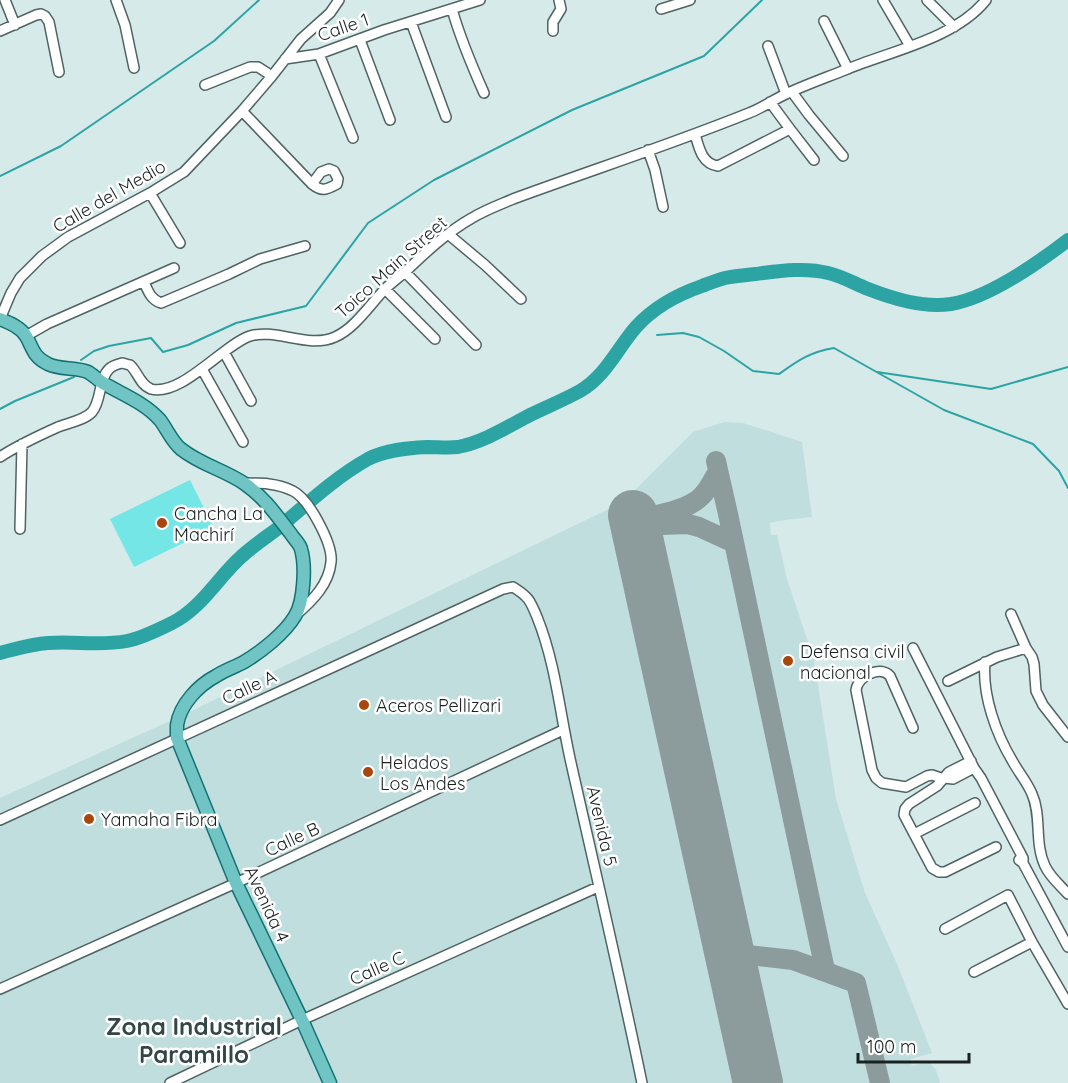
<svg xmlns="http://www.w3.org/2000/svg" width="1068" height="1083" viewBox="0 0 1068 1083" font-family="Quicksand,sans-serif">
<style>
.built{fill:#c0dede}
.green{fill:#74e6e5}
.lines{fill:none;stroke-linecap:round;stroke-linejoin:round}
.stream{stroke:#2ca4a4;stroke-width:2}
.river{stroke:#2ca4a4;stroke-width:14}
.taxiway{stroke:#8c9c9c;stroke-width:20}
.runway{stroke:#8c9c9c;stroke-width:50}
.minor-casing{stroke:#506363;stroke-width:12}
.major-casing{stroke:#147272;stroke-width:15}
.minor{stroke:#fff;stroke-width:9}
.major{stroke:#71c4c4;stroke-width:12}
.poi-dot{fill:#a8460b;stroke:#fff;stroke-width:2}
.labels{text-anchor:middle;dominant-baseline:central;stroke-width:5;stroke-linejoin:round;paint-order:stroke}
.street-label{font-size:18px;fill:#192121;stroke:#fff}
.poi-label{font-size:18px;fill:#192121;stroke:#fff;text-anchor:start}
.district-label{font-size:24px;font-weight:bold;fill:#334545;stroke:#fff}
</style>
<rect width="100%" height="100%" fill="#d5eae9"/>
<path class="built" d="M 724,422 L 743,423 L 802,442 L 812,517 L 785,520 L 770,523 L 771,535 L 777,535 L 787,579 L 814,660 L 836,799 L 865,893 L 897,964 L 932,1053 L 911,1059 L 911,1063 L 912,1066 L 928,1061 L 936,1070 L 940,1083 L 0,1083 L 0,798 L 183,715 L 623,502 L 693,432 Z"/>
<path class="green" d="M 190,480 L 214,528 L 134,567 L 110,519 Z"/>
<g class="lines">
<path class="stream" d="M 0,176 L 61,146 L 214,41 L 259,0
M 657,335 L 683,333 L 699,337 L 724,351 L 753,371 L 779,374 C 799,360 810,352 834,348 L 944,410 L 1033,444 L 1059,471 L 1068,488
M 81,360 L 94,351 L 109,346 L 151,338 L 163,352 L 188,345 L 236,323 L 306,306 L 368,223 L 434,180 L 572,110 L 704,56 L 762,0
M 877,372 L 991,389 L 1068,367
M 0,409 L 15,401 L 74,377"/>
<path class="river" d="M 0,653 C 16,649 31,644 48,643 C 74,641 101,646 127,641 C 142,638 158,630 172,623 C 202,608 218,577 242,556 C 254,545 268,536 281,526 C 309,502 336,477 368,459 C 386,450 407,448 427,447 C 437,447 448,448 458,447 C 484,442 507,427 530,415 C 546,407 564,400 580,391 C 605,377 617,349 636,327 C 654,307 676,295 702,286 C 710,283 717,280 725,278 C 735,276 746,275 755,274 C 779,271 805,267 828,273 C 842,276 855,284 868,289 C 894,299 923,308 951,304 C 988,298 1038,263 1068,240"/>
<path class="taxiway" d="M 716,461 L 728,514 L 825,970
M 643,519 C 658,514 681,511 694,502 C 705,496 712,482 718,471
M 635,526 L 688,524 L 699,527 L 734,543
M 730,953 L 793,960 L 856,983 L 880,1083"/>
<path class="runway" d="M 633,515 L 758,1083"/>
<g class="minor-casing">
<path id="minor" d="M 5,0 L 15,25
M 116,0 L 125,25 L 134,68
M 883,0 L 910,46
M 927,0 L 954,27
M 452,9 C 460,38 472,66 484,93
M 661,9 L 690,0
M 824,21 L 848,69
M 411,22 L 446,117
M 0,31 L 36,15 L 41,14 L 45,16 L 49,22 L 59,72
M 553,31 L 553,22 L 561,9 L 559,0
M 360,40 L 390,120
M 768,46 L 786,94
M 319,54 L 353,138
M 285,59 L 319,54 L 384,30 L 480,0
M 205,85 L 250,67 L 258,67 L 272,76
M 792,92 L 809,115 L 843,156
M 770,102 L 790,129 L 814,160
M 242,111 L 312,184 C 322,192 326,190 337,184 L 338,179 L 334,171 L 329,169 L 321,172 L 312,184
M 695,134 C 699,148 702,164 718,166 L 790,129
M 648,150 L 655,170 L 663,207
M 150,193 L 180,243
M 448,234 L 485,265 L 521,299
M 405,272 L 476,345
M 144,282 C 148,291 151,300 161,303 L 229,274 L 260,259 L 305,246
M 385,289 L 435,339
M 0,319 L 11,293 L 20,278 L 42,256 L 68,237 L 150,193 L 184,172 L 242,111 L 272,76 L 301,39 L 330,13 L 339,0
M 26,336 L 47,324 L 174,268
M 224,352 L 251,401
M 202,369 L 243,442
M 0,457 C 18,445 38,436 58,427 C 68,423 85,420 92,412 C 102,400 98,380 109,369 C 112,366 118,364 122,363 C 123,363 129,365 130,365 C 138,372 140,385 151,389 C 181,397 223,345 250,336 C 276,328 308,349 335,337 C 354,329 370,305 384,290 C 390,284 398,278 405,272 C 425,253 447,232 472,218 C 485,210 499,205 513,199 C 592,170 672,144 749,113 C 762,108 773,100 786,94 C 805,85 825,78 845,70 C 890,51 955,39 986,0
M 243,483 C 261,483 277,483 293,491 C 309,499 333,544 331,562 C 329,584 313,600 297,614
M 20,529 L 22,444
M 1011,614 L 1026,648 L 1032,657 L 1034,664 L 1036,691 L 1043,705 L 1068,737
M 913,648 L 974,768 L 981,778 L 1023,858 L 1023,863
M 985,662 C 982,695 996,734 1013,762 C 1019,773 1027,782 1032,794 C 1042,816 1034,843 1045,866 C 1050,877 1060,885 1068,894
M 948,681 L 997,657 L 1026,648
M 913,728 L 890,676 C 880,665 858,676 856,690 L 872,770 L 876,778 L 882,783 L 906,787 L 927,776 L 932,775 L 944,779
M 971,761 L 949,772 L 937,786 L 909,804 L 905,809 L 904,815 L 932,868 L 939,872 L 945,872 L 996,847
M 945,778 L 953,779 L 974,768
M 0,820 L 503,589 L 513,587 C 529,597 530,600 537,617 C 556,664 560,715 571,763 C 595,870 620,976 642,1083
M 914,834 L 975,803
M 1019,860 L 1023,863 L 1068,947
M 945,929 L 1008,895 L 1032,942 L 1068,1004
M 974,972 L 1032,942
M 0,989 L 236,883 L 563,730
M 170,1083 L 302,1020 L 598,887"/>
</g>
<g class="major-casing">
<path id="major" d="M 0,319 C 10,323 20,327 26,336 C 33,348 33,357 48,364 C 60,370 76,367 88,372 C 93,375 98,380 103,383 C 122,394 145,403 160,420 C 167,429 172,442 181,449 C 201,465 225,470 245,484 C 265,498 277,516 291,534 C 294,539 300,544 301,549 C 306,566 304,602 295,616 C 285,633 261,652 244,662 C 235,667 225,670 216,676 C 199,685 180,704 177,725 C 177,729 177,734 177,738 L 236,883 L 302,1020 L 330,1083"/>
</g>
<use href="#minor" class="minor"/>
<use href="#major" class="major"/>
</g>
<g class="poi-dot">
<circle cx="162" cy="523" r="6"/>
<circle cx="788" cy="661" r="6"/>
<circle cx="364" cy="705" r="6"/>
<circle cx="368" cy="772" r="6"/>
<circle cx="89" cy="819" r="6"/>
</g>
<g class="labels">
<g class="street-label">
<text transform="translate(343 27) rotate(-19)">Calle 1</text>
<text transform="translate(109 196) rotate(-30)">Calle del Medio</text>
<text transform="translate(391 267) rotate(-42)">Toico Main Street</text>
<text transform="translate(249 687) rotate(-25)">Calle A</text>
<text transform="translate(602 826) rotate(77)">Avenida 5</text>
<text transform="translate(292 839) rotate(-25)">Calle B</text>
<text transform="translate(267 904) rotate(65)">Avenida 4</text>
<text transform="translate(377 968) rotate(-24)">Calle C</text>
</g>
<g class="poi-label">
<text x="174" y="513">Cancha La<tspan x="174" dy="21">Machirí</tspan></text>
<text x="800" y="651">Defensa civil<tspan x="800" dy="21">nacional</tspan></text>
<text x="376" y="705">Aceros Pellizari</text>
<text x="380" y="762">Helados<tspan x="380" dy="21">Los Andes</tspan></text>
<text x="101" y="819">Yamaha Fibra</text>
</g>
<g class="district-label">
<text x="194" y="1026">Zona Industrial<tspan x="194" dy="28">Paramillo</tspan></text>
</g>
</g>
<path d="M858 1053v9h111v-9" fill="none" stroke="#192121" stroke-width="3"/>
<text x="867" y="1053" font-size="18" fill="#192121" stroke="#ffffff" stroke-width="4.5" paint-order="stroke">100 m</text>
</svg>
